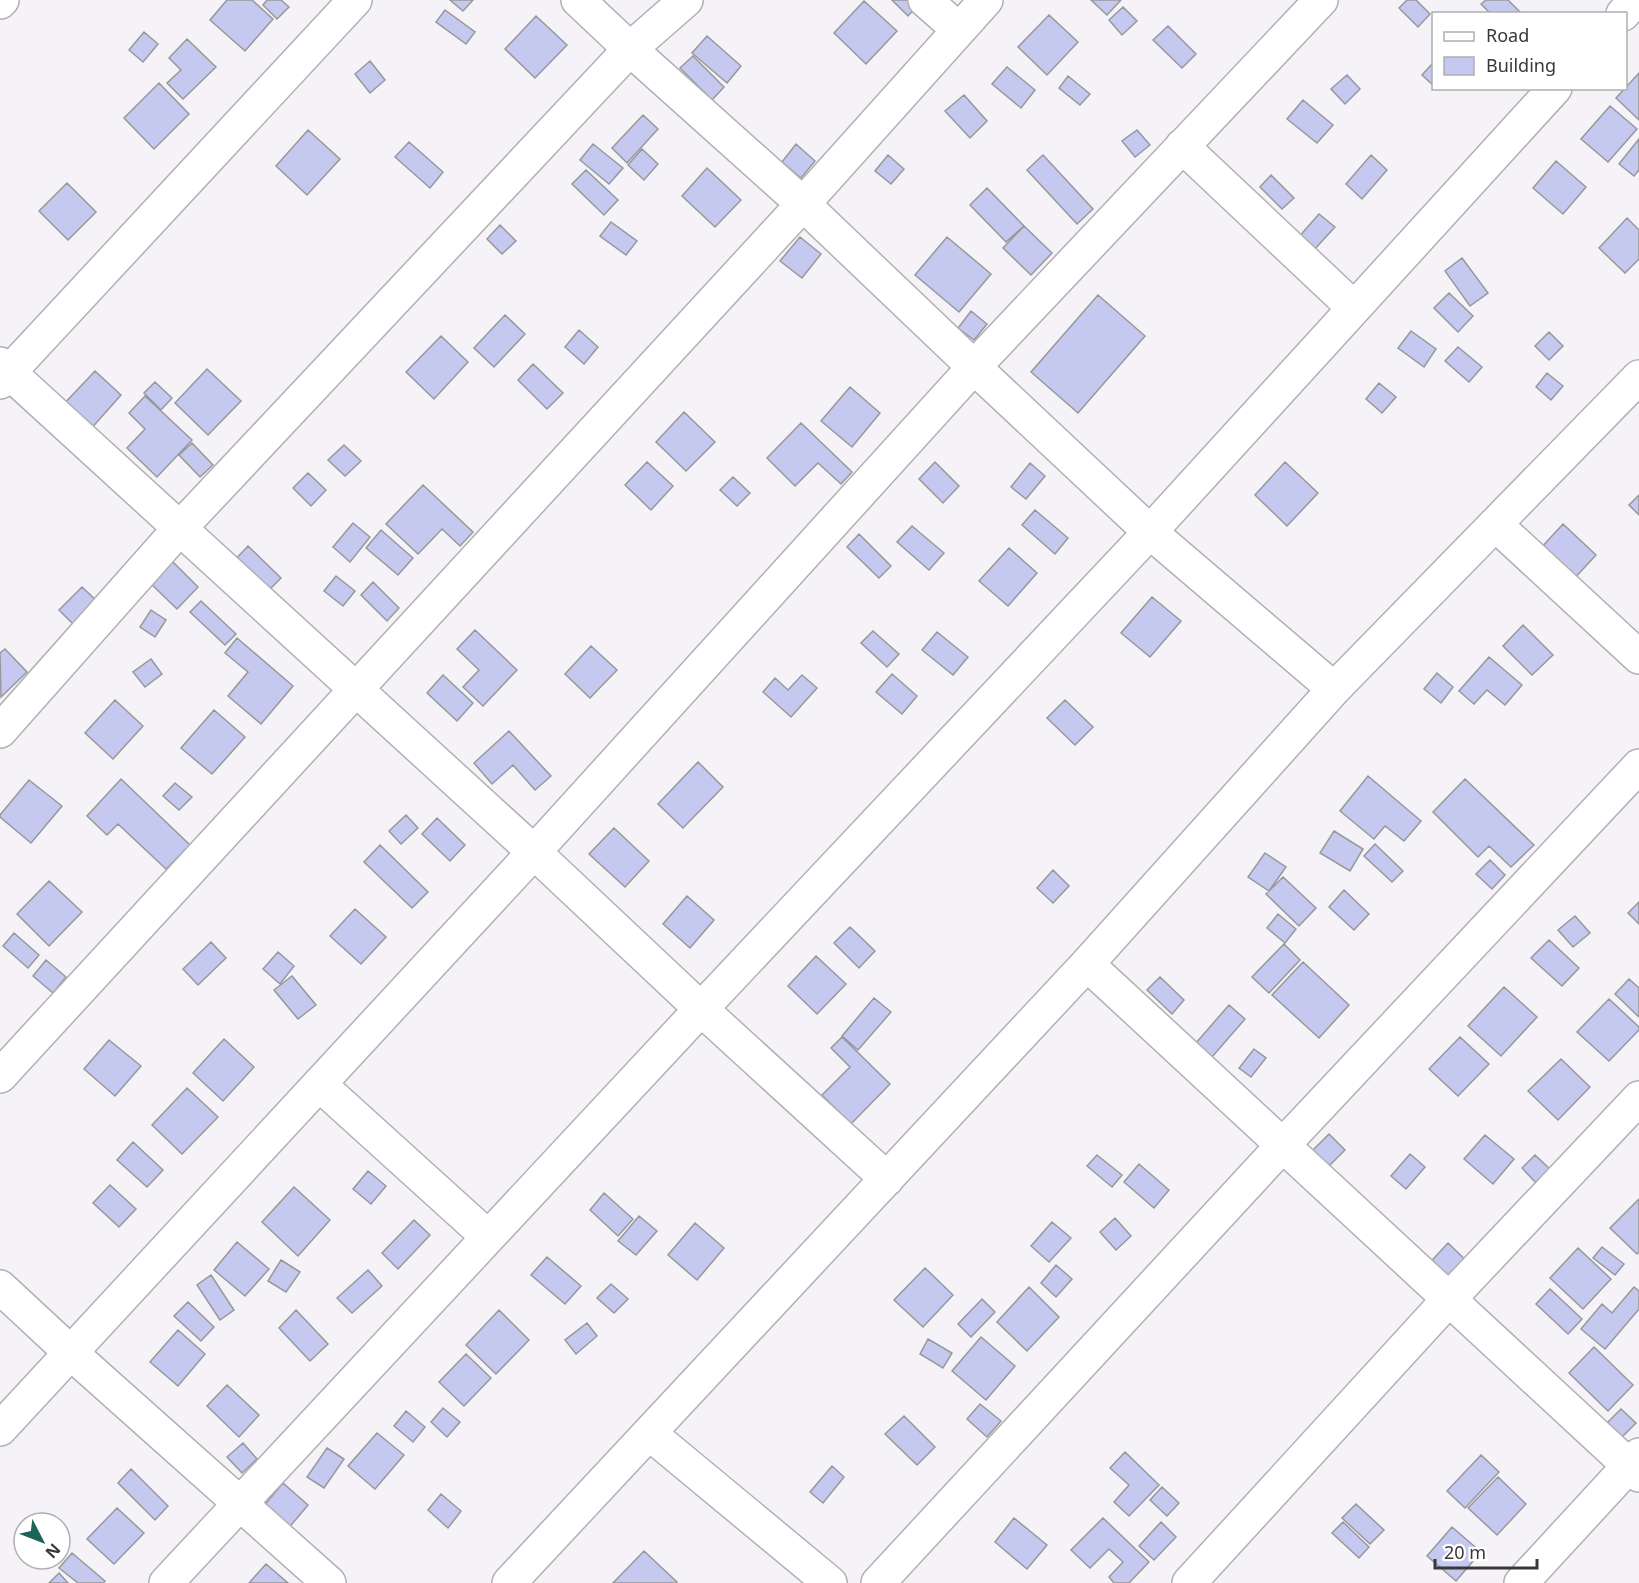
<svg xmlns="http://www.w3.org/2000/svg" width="1639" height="1583" viewBox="0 0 1639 1583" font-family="'Noto Sans',sans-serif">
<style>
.building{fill:#c5c8ef;stroke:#97989c;stroke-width:1.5}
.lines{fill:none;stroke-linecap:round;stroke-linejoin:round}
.street-casing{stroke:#b2b0b4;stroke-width:36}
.street{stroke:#fff;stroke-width:33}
</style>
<rect width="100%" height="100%" fill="#f5f3f7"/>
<path class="building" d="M 227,0 L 252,0 L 273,19 L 245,51 L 210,20 Z
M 267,0 L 281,0 L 289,7 L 277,19 L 263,5 Z
M 450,0 L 473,0 L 463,11 Z
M 892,0 L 923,0 L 908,16 Z
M 1091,0 L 1121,0 L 1107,15 Z
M 1407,0 L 1416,0 L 1430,14 L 1418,27 L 1399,8 Z
M 1486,0 L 1508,0 L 1522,14 L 1491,14 L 1481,4 Z
M 864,1 L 897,31 L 866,64 L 834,33 Z
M 1123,7 L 1137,21 L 1122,35 L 1109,20 Z
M 445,10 L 475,32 L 466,44 L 436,22 Z
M 1049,15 L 1078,42 L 1047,75 L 1018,47 Z
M 536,16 L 567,45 L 535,78 L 505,49 Z
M 1168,26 L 1196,54 L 1182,68 L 1153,40 Z
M 144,32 L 158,44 L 143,62 L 129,50 Z
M 707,36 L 741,66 L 727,83 L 692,53 Z
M 187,39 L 216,67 L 183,99 L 167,83 L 181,70 L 169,58 Z
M 693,56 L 724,87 L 712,100 L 680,68 Z
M 370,61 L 385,80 L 370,93 L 355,74 Z
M 1434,62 L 1434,86 L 1422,75 Z
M 1007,67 L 1035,90 L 1021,108 L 992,84 Z
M 1639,73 L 1639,120 L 1616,98 Z
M 1347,75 L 1360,89 L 1345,104 L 1331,89 Z
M 1068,76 L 1090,94 L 1080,105 L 1059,88 Z
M 159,83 L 189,114 L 154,149 L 124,118 Z
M 964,95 L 987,121 L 970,138 L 945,111 Z
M 1303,100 L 1333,125 L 1317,143 L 1287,119 Z
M 1610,106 L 1637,129 L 1608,162 L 1581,139 Z
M 643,115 L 658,129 L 627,163 L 612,148 Z
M 308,130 L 340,159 L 307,195 L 276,166 Z
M 1137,130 L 1150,145 L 1135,157 L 1122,141 Z
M 1639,139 L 1639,170 L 1634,176 L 1619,164 Z
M 409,142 L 443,172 L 430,188 L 395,157 Z
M 593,144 L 623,168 L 609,184 L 580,160 Z
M 796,144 L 815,161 L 801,178 L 782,162 Z
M 642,149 L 658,164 L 644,180 L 628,165 Z
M 888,155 L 904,169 L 891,184 L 875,171 Z
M 1043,155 L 1093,209 L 1077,224 L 1027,170 Z
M 1371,155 L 1387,170 L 1362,199 L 1346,184 Z
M 1556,161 L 1586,187 L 1563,214 L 1533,188 Z
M 707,168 L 741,200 L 715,227 L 682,196 Z
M 586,170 L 618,200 L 604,215 L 572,184 Z
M 1271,175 L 1294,198 L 1282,209 L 1260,187 Z
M 67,183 L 96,212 L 68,240 L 39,211 Z
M 987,188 L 1024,226 L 1006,242 L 970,205 Z
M 1319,214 L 1335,227 L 1312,252 L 1297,239 Z
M 1627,218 L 1639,230 L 1639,259 L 1625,273 L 1599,248 Z
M 611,222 L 637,241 L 626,255 L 600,236 Z
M 500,225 L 516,241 L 502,254 L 487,239 Z
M 1024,226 L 1052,253 L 1031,275 L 1003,248 Z
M 800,237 L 821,254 L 802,278 L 780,261 Z
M 947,237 L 991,274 L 959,312 L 915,275 Z
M 1462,258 L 1488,293 L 1470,306 L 1445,271 Z
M 1449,293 L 1473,316 L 1458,332 L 1434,308 Z
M 1098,295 L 1145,336 L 1078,413 L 1031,372 Z
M 971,311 L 987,324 L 974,340 L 958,328 Z
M 505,315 L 525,334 L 494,367 L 474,348 Z
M 579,330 L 598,347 L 584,364 L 565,347 Z
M 1411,331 L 1436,349 L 1424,367 L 1398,348 Z
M 1549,332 L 1563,346 L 1549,360 L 1535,346 Z
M 441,336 L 468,362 L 434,399 L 406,372 Z
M 1458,347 L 1482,367 L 1469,382 L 1445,361 Z
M 533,364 L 563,393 L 547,409 L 518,380 Z
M 207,369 L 241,401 L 208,435 L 175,403 Z
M 95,371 L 121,395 L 89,431 L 62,406 Z
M 1547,373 L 1563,386 L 1551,400 L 1536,387 Z
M 155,382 L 172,398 L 161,410 L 144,393 Z
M 1379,383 L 1396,397 L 1382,413 L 1366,399 Z
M 850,387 L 880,413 L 852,447 L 821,421 Z
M 145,396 L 192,440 L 157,477 L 127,448 L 145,429 L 129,413 Z
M 684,412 L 715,442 L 686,471 L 656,442 Z
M 801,423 L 852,472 L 841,484 L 818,463 L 795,486 L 767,458 Z
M 192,443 L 213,465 L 200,477 L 179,455 Z
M 344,445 L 361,461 L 345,476 L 328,460 Z
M 647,462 L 673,486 L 651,510 L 625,485 Z
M 935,462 L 959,486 L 943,503 L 919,479 Z
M 1285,462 L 1318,493 L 1287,526 L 1255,495 Z
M 1030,463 L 1045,476 L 1026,499 L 1011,487 Z
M 308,473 L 326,490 L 311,506 L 293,488 Z
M 733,477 L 750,493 L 737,506 L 720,490 Z
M 423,485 L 473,532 L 460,546 L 442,529 L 418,554 L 386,524 Z
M 1639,495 L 1639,515 L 1629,505 Z
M 1035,510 L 1068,538 L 1055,554 L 1022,525 Z
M 353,523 L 370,537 L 350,562 L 333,547 Z
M 1563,524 L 1596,555 L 1572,581 L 1539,550 Z
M 912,526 L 944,553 L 929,570 L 897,542 Z
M 381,530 L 413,558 L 398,575 L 366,548 Z
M 859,534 L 891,566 L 879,578 L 847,547 Z
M 248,546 L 281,578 L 264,595 L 232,563 Z
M 1009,548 L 1037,573 L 1008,606 L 979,581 Z
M 170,559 L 198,587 L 177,609 L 148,581 Z
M 336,576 L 355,591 L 343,606 L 324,591 Z
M 373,582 L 399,608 L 387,621 L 361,595 Z
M 82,587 L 98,602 L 74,625 L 59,610 Z
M 1152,597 L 1181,621 L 1150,657 L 1121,633 Z
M 201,601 L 236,634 L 225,645 L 190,612 Z
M 151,610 L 166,620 L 155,637 L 140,627 Z
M 1523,625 L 1553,655 L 1532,675 L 1503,646 Z
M 475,630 L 517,670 L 483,706 L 463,687 L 479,670 L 457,649 Z
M 873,631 L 899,654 L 887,667 L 861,643 Z
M 937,632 L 968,657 L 953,675 L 922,650 Z
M 237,638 L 293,686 L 261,724 L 228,696 L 248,672 L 225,653 Z
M 591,646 L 617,670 L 590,698 L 565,674 Z
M 5,649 L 27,672 L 1,697 L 0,653 Z
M 1489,657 L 1522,685 L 1505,705 L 1487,690 L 1474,704 L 1459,691 Z
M 151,659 L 162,674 L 145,687 L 133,672 Z
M 1437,673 L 1453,687 L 1441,703 L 1424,689 Z
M 892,674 L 917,696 L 902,714 L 876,692 Z
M 443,675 L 473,703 L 457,721 L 427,693 Z
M 802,675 L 817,688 L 791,717 L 763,692 L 775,678 L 788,690 Z
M 115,700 L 143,726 L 113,759 L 85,733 Z
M 1065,700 L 1093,727 L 1075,745 L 1047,718 Z
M 214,710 L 245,737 L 212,774 L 181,748 Z
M 509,731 L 551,776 L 535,790 L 513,765 L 492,784 L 474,763 Z
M 698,762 L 723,787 L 683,828 L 658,804 Z
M 1368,776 L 1421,821 L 1404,841 L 1385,826 L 1374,839 L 1340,811 Z
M 121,779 L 190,845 L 166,869 L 118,824 L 107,835 L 87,816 Z
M 1465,779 L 1534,845 L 1511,867 L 1489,846 L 1478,857 L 1433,812 Z
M 29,780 L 62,806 L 31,843 L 0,817 L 0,815 Z
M 175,783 L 192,797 L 179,810 L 163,796 Z
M 406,815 L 418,828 L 401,844 L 389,831 Z
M 437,818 L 465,845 L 450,861 L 422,834 Z
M 614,828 L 649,861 L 625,887 L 589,854 Z
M 1334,831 L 1363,849 L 1350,871 L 1320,853 Z
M 1375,844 L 1403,871 L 1392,882 L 1364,856 Z
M 380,845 L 428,892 L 412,908 L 364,862 Z
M 1265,853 L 1286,867 L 1269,891 L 1248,877 Z
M 1490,860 L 1505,875 L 1492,889 L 1476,874 Z
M 1053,870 L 1069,886 L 1053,903 L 1037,888 Z
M 1283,877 L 1316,908 L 1299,926 L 1266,894 Z
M 49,881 L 82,912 L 49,946 L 17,914 Z
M 1344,890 L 1369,914 L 1354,930 L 1329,907 Z
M 687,896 L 714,920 L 690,948 L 663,924 Z
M 1639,902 L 1639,924 L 1628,913 Z
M 355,909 L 386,937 L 361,964 L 330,936 Z
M 1278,914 L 1296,929 L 1285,943 L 1267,928 Z
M 1575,916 L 1590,933 L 1573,947 L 1558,930 Z
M 850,927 L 875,951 L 859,968 L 834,943 Z
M 14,933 L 39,955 L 28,968 L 3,946 Z
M 1549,940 L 1579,968 L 1562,986 L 1531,958 Z
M 211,942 L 226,958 L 198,985 L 183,969 Z
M 1284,944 L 1300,960 L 1269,993 L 1252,977 Z
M 278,952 L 294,966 L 280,984 L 263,969 Z
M 816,956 L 846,984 L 817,1014 L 788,986 Z
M 46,960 L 66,977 L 53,993 L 33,976 Z
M 1303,962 L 1349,1005 L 1319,1038 L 1272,995 Z
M 292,976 L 316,1005 L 298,1019 L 274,990 Z
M 1160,977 L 1184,1000 L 1172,1014 L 1147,990 Z
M 1629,979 L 1639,988 L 1639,1017 L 1615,994 Z
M 1504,987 L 1537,1017 L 1501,1056 L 1468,1026 Z
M 874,998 L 891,1012 L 858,1050 L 842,1036 Z
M 1609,999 L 1639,1027 L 1639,1030 L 1609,1061 L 1577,1032 Z
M 1229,1005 L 1245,1019 L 1212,1057 L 1196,1043 Z
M 842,1037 L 890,1084 L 851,1124 L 822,1095 L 850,1067 L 831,1048 Z
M 1460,1037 L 1489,1064 L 1458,1096 L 1429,1069 Z
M 224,1039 L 254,1067 L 223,1101 L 193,1073 Z
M 109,1040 L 141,1066 L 115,1096 L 84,1069 Z
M 1254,1049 L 1266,1058 L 1251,1077 L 1239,1068 Z
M 1561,1059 L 1590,1087 L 1558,1120 L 1528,1091 Z
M 187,1088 L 218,1117 L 182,1154 L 152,1125 Z
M 1329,1134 L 1345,1150 L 1328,1167 L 1312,1151 Z
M 1485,1135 L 1514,1159 L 1493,1184 L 1464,1159 Z
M 133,1142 L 163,1170 L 147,1187 L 117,1160 Z
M 1410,1154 L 1425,1167 L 1406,1189 L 1391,1176 Z
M 1097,1155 L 1122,1175 L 1112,1187 L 1087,1166 Z
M 1535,1155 L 1551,1170 L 1537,1184 L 1522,1168 Z
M 1139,1164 L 1169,1190 L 1154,1208 L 1124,1182 Z
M 368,1171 L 386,1186 L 371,1204 L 353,1189 Z
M 110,1185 L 136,1209 L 119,1227 L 93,1203 Z
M 294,1187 L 330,1220 L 298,1256 L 262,1222 Z
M 604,1193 L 633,1219 L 618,1236 L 590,1210 Z
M 1639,1199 L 1639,1252 L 1637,1254 L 1610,1228 Z
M 639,1216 L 657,1231 L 636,1255 L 618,1241 Z
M 1115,1218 L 1131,1236 L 1116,1250 L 1100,1232 Z
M 414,1220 L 430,1235 L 398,1269 L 382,1253 Z
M 1052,1222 L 1071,1238 L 1049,1262 L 1031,1246 Z
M 695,1223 L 724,1248 L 697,1280 L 668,1255 Z
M 237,1242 L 269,1269 L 245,1296 L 214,1270 Z
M 1448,1243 L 1474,1268 L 1448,1294 L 1423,1270 Z
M 1602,1247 L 1624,1264 L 1615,1275 L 1593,1258 Z
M 1578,1248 L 1611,1279 L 1583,1309 L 1550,1278 Z
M 547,1257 L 581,1286 L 565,1304 L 531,1275 Z
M 281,1260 L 300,1272 L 286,1292 L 268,1281 Z
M 1056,1265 L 1072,1279 L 1056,1297 L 1041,1283 Z
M 925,1268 L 953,1295 L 923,1327 L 894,1300 Z
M 368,1270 L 382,1286 L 352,1313 L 337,1298 Z
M 211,1275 L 234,1310 L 220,1320 L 197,1285 Z
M 611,1284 L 628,1299 L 614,1313 L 597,1298 Z
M 1029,1287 L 1059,1317 L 1027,1351 L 997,1322 Z
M 1634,1287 L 1639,1291 L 1639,1309 L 1605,1349 L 1581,1329 L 1602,1304 L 1612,1313 Z
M 1550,1289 L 1582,1319 L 1568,1334 L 1536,1304 Z
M 982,1299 L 995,1312 L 971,1337 L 958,1324 Z
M 188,1302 L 214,1327 L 201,1341 L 174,1316 Z
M 296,1310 L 328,1344 L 310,1361 L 279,1328 Z
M 499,1310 L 529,1340 L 496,1374 L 466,1345 Z
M 587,1323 L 597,1336 L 576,1354 L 565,1340 Z
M 178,1330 L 205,1354 L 178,1386 L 150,1362 Z
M 981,1337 L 1015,1366 L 986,1400 L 952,1371 Z
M 928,1339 L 952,1353 L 943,1368 L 920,1354 Z
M 1594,1347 L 1633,1385 L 1608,1411 L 1569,1373 Z
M 466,1354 L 491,1378 L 464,1406 L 439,1382 Z
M 227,1385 L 259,1415 L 239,1437 L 207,1406 Z
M 980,1404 L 1001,1421 L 987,1437 L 967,1419 Z
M 443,1408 L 460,1422 L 447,1437 L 431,1422 Z
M 1621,1409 L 1636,1423 L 1622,1437 L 1607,1423 Z
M 406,1411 L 425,1427 L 413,1442 L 394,1426 Z
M 904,1416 L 935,1447 L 917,1465 L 885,1434 Z
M 377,1433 L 404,1455 L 375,1489 L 348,1466 Z
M 243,1443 L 257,1459 L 242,1473 L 227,1457 Z
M 327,1448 L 344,1459 L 324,1488 L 307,1477 Z
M 1125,1452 L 1159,1485 L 1129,1516 L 1114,1502 L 1129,1485 L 1110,1468 Z
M 1481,1455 L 1499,1472 L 1465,1508 L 1447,1491 Z
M 832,1466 L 844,1477 L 823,1503 L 810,1492 Z
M 131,1469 L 168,1506 L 155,1520 L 118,1483 Z
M 1498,1477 L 1526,1504 L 1497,1535 L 1468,1508 Z
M 283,1483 L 308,1505 L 287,1530 L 262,1508 Z
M 1162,1487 L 1179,1503 L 1167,1516 L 1150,1500 Z
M 441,1494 L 461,1511 L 448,1528 L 428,1510 Z
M 1356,1504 L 1384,1530 L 1370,1544 L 1342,1518 Z
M 117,1508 L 144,1533 L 114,1564 L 87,1539 Z
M 1014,1518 L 1047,1545 L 1027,1569 L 995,1542 Z
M 1103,1518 L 1149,1562 L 1129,1583 L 1114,1583 L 1109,1577 L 1123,1562 L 1109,1549 L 1090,1568 L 1071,1550 Z
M 1161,1522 L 1176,1537 L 1154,1560 L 1139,1546 Z
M 1343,1522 L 1369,1547 L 1359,1558 L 1332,1533 Z
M 1452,1527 L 1481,1552 L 1456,1581 L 1427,1556 Z
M 644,1551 L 677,1582 L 676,1583 L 613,1583 Z
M 72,1553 L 105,1581 L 103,1583 L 78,1583 L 59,1568 Z
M 266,1564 L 288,1583 L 249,1583 Z
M 59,1573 L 68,1583 L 49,1583 Z"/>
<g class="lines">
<g class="street-casing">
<path id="street" d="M 578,0 L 630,49 L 803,204 L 974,367 L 1150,532 L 1334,689
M 925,0 L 959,30
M 0,2 L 2,0
M 1623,14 L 1635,0
M 1182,146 L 1354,308
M 0,364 L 534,852 L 701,1009 L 887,1179
M 0,382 L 355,0
M 1495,524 L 1639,657
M 0,731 L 180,528 L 630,49 L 686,0
M 1087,964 L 1639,1475
M 0,1076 L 803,204 L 986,0
M 319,1084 L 488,1237
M 0,1287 L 71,1353 L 329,1583
M 0,1429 L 534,852 L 974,367 L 1321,0
M 649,1433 L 830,1583
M 166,1583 L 701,1009 L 1150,532 L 1555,88
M 509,1583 L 1087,964 L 1334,689 L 1639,377
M 878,1583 L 1283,1145 L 1639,766
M 1189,1583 L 1450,1298 L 1639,1098
M 1521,1583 L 1639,1455"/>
</g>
<use href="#street" class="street"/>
</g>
<rect x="1432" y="12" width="195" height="78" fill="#ffffff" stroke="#b0afb0" stroke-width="1.5"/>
<rect x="1444" y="32" width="30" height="9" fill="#ffffff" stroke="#b0afb0" stroke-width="1.5"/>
<text x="1486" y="42" font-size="18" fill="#393839">Road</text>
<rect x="1444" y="57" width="30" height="18" fill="#c5c8ef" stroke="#b0afb0" stroke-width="1.5"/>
<text x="1486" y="72" font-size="18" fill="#393839">Building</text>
<g transform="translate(42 1541) rotate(132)"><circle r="28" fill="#ffffff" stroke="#b0afb0" stroke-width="1.5"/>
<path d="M0-4.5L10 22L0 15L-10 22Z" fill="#1b6459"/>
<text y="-9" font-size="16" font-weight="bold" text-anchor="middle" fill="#393839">N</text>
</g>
<path d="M1435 1559v9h102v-9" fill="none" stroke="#393839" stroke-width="3"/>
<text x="1444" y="1559" font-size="18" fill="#393839" stroke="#ffffff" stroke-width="4.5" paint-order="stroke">20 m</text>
</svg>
